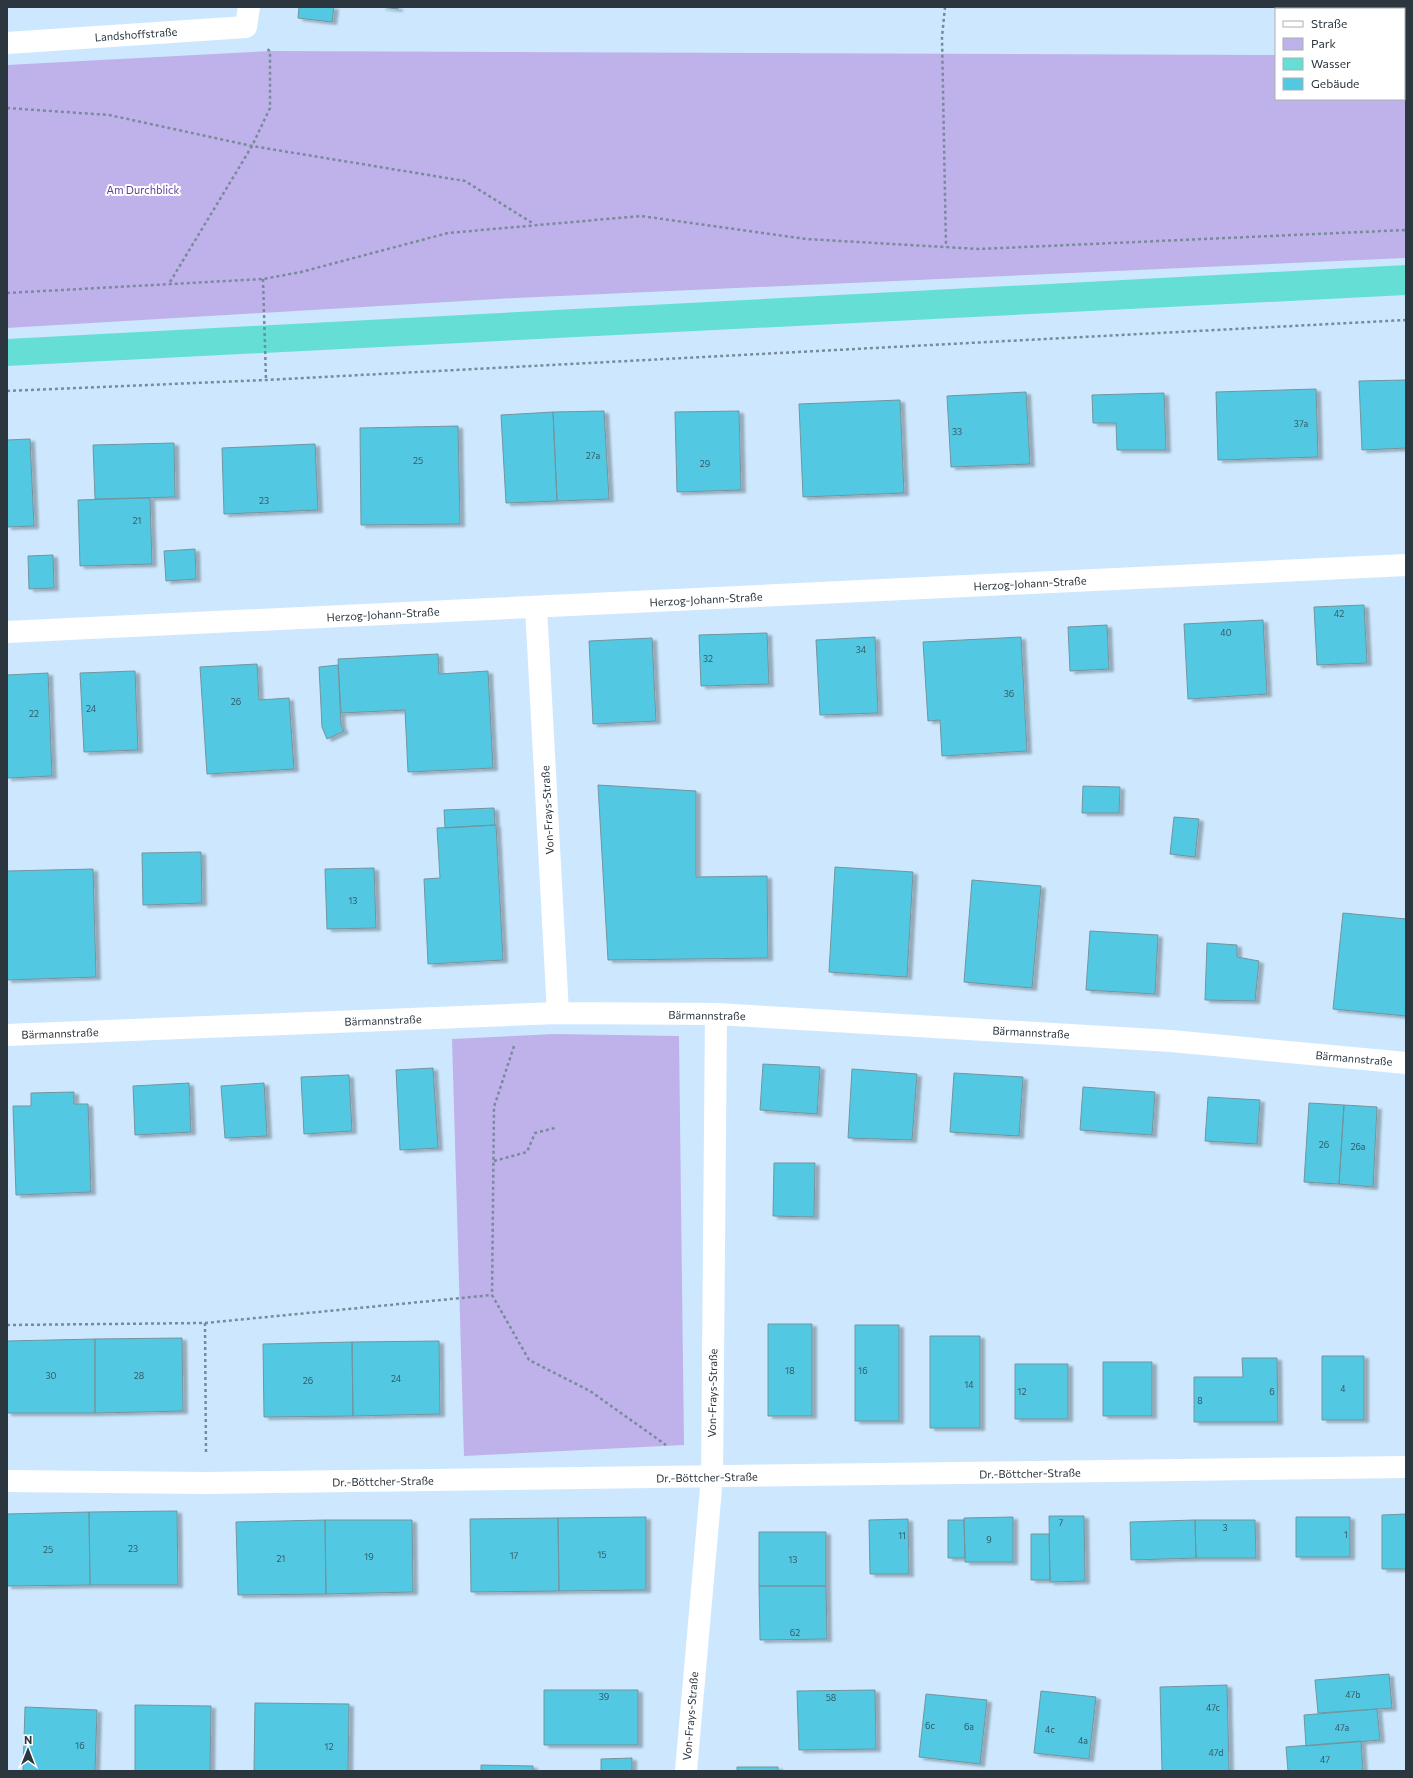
<svg xmlns="http://www.w3.org/2000/svg" width="1413" height="1778" viewBox="0 0 1413 1778" font-family="Commissioner,sans-serif">
<style>
.green{fill:#bfb2eb}
.water{fill:#65dfd6}
.building{fill:#53c8e2;stroke:#72959e;filter:url(#shadow)}
.lines{fill:none;stroke-linecap:round;stroke-linejoin:round}
.path{stroke:#788b9a;stroke-width:2.5;stroke-dasharray:3 3;stroke-linecap:butt}
.street{stroke:#fff;stroke-width:22}
.labels{text-anchor:middle;dominant-baseline:central;stroke-width:4;stroke-linejoin:round;paint-order:stroke}
.number-label{font-size:9px;fill:#355a67}
.street-label{font-size:11px;fill:#2b363e;stroke:#fff}
.park-label{font-size:11px;fill:#5d419b;stroke:#fff}
</style>
<defs>
<filter id="shadow"><feDropShadow dx="4.5" dy="2.5" stdDeviation="1" flood-color="#0004"/></filter>
</defs>
<rect width="100%" height="100%" fill="#cde8fe"/>
<path class="green" d="M 270,51 L 1276,55 L 1276,99 L 1404,99 L 1404,55 L 1406,55 L 1406,258 L 516,298 L 7,328 L 7,65 Z
M 554,1034 L 679,1036 L 684,1445 L 464,1456 L 452,1039 Z"/>
<path class="water" d="M 1406,265 L 1406,295 L 7,366 L 7,339 Z"/>
<path class="building" d="M 299,7 L 334,7 L 332,22 L 298,18 Z
M 381,7 L 398,7 L 398,9 Z
M 1406,380 L 1406,448 L 1362,450 L 1359,381 Z
M 1316,389 L 1318,457 L 1218,460 L 1216,392 Z
M 1026,392 L 1030,464 L 951,467 L 947,396 Z
M 1164,393 L 1166,450 L 1117,450 L 1116,423 L 1093,423 L 1092,395 Z
M 900,400 L 904,493 L 803,497 L 799,404 Z
M 604,411 L 609,499 L 557,501 L 553,412 Z
M 739,411 L 741,490 L 677,492 L 675,412 Z
M 553,412 L 557,501 L 506,503 L 501,415 Z
M 458,426 L 460,524 L 361,525 L 360,428 Z
M 30,439 L 34,526 L 7,527 L 7,440 Z
M 174,443 L 175,497 L 95,499 L 93,445 Z
M 315,444 L 318,510 L 224,514 L 222,448 Z
M 150,498 L 152,564 L 80,566 L 78,500 Z
M 195,549 L 196,579 L 166,581 L 164,551 Z
M 53,555 L 54,588 L 29,589 L 28,556 Z
M 1364,605 L 1367,663 L 1317,665 L 1314,607 Z
M 1263,620 L 1267,694 L 1188,699 L 1184,624 Z
M 1107,625 L 1109,669 L 1070,671 L 1068,627 Z
M 767,633 L 769,684 L 701,686 L 699,635 Z
M 875,637 L 878,713 L 820,715 L 816,640 Z
M 1021,637 L 1027,751 L 942,756 L 940,720 L 928,721 L 923,642 Z
M 652,638 L 656,721 L 593,724 L 589,641 Z
M 438,654 L 439,674 L 488,671 L 493,768 L 408,772 L 405,710 L 341,713 L 338,659 Z
M 257,664 L 259,700 L 289,698 L 294,769 L 207,774 L 200,667 Z
M 338,665 L 341,725 L 344,731 L 327,739 L 322,727 L 319,667 Z
M 135,671 L 138,750 L 84,752 L 80,673 Z
M 48,673 L 52,776 L 7,778 L 7,675 Z
M 598,785 L 696,791 L 696,877 L 767,876 L 768,958 L 608,960 Z
M 1083,786 L 1120,787 L 1119,813 L 1082,813 Z
M 494,808 L 495,825 L 445,828 L 444,810 Z
M 1174,817 L 1199,819 L 1195,857 L 1170,854 Z
M 496,825 L 503,960 L 428,964 L 424,879 L 440,878 L 437,828 Z
M 201,852 L 202,903 L 143,905 L 142,853 Z
M 835,867 L 913,872 L 907,977 L 829,972 Z
M 374,868 L 376,928 L 327,929 L 325,869 Z
M 93,869 L 96,977 L 7,980 L 7,871 Z
M 972,880 L 1041,886 L 1032,988 L 964,982 Z
M 1343,913 L 1406,919 L 1406,1016 L 1333,1009 Z
M 1090,931 L 1158,935 L 1155,994 L 1086,990 Z
M 1207,943 L 1237,945 L 1237,957 L 1259,961 L 1255,1001 L 1205,1000 Z
M 763,1064 L 820,1067 L 817,1114 L 760,1110 Z
M 433,1068 L 438,1148 L 400,1150 L 396,1070 Z
M 852,1069 L 917,1074 L 912,1140 L 848,1138 Z
M 954,1073 L 1023,1077 L 1019,1136 L 950,1132 Z
M 349,1075 L 352,1131 L 304,1134 L 301,1077 Z
M 189,1083 L 191,1132 L 135,1135 L 133,1086 Z
M 264,1083 L 267,1136 L 225,1138 L 221,1086 Z
M 1083,1087 L 1155,1092 L 1152,1135 L 1080,1130 Z
M 74,1092 L 74,1104 L 88,1104 L 91,1192 L 16,1195 L 13,1106 L 31,1106 L 31,1093 Z
M 1208,1097 L 1260,1100 L 1257,1144 L 1205,1141 Z
M 1309,1103 L 1344,1105 L 1339,1184 L 1304,1182 Z
M 1344,1105 L 1377,1107 L 1373,1187 L 1339,1184 Z
M 774,1163 L 815,1163 L 814,1217 L 773,1216 Z
M 768,1324 L 812,1324 L 812,1416 L 768,1416 Z
M 855,1325 L 899,1325 L 899,1421 L 855,1421 Z
M 930,1336 L 980,1336 L 980,1428 L 930,1428 Z
M 182,1338 L 183,1411 L 95,1413 L 95,1339 Z
M 95,1339 L 95,1413 L 7,1413 L 7,1341 Z
M 439,1341 L 440,1414 L 353,1416 L 352,1342 Z
M 352,1342 L 353,1416 L 264,1417 L 263,1344 Z
M 1322,1356 L 1364,1356 L 1364,1420 L 1322,1420 Z
M 1242,1358 L 1277,1358 L 1278,1422 L 1194,1422 L 1194,1377 L 1243,1377 Z
M 1103,1362 L 1152,1362 L 1152,1416 L 1103,1416 Z
M 1015,1364 L 1068,1364 L 1068,1419 L 1015,1419 Z
M 177,1511 L 178,1585 L 90,1585 L 89,1512 Z
M 89,1512 L 90,1585 L 7,1586 L 7,1514 Z
M 1406,1514 L 1406,1569 L 1382,1569 L 1382,1515 Z
M 1049,1516 L 1084,1516 L 1085,1581 L 1050,1582 Z
M 646,1517 L 646,1590 L 559,1591 L 558,1518 Z
M 1013,1517 L 1013,1562 L 965,1562 L 964,1518 Z
M 1296,1517 L 1350,1517 L 1350,1557 L 1296,1557 Z
M 558,1518 L 559,1591 L 471,1592 L 470,1519 Z
M 908,1519 L 909,1574 L 870,1574 L 869,1520 Z
M 325,1520 L 326,1594 L 238,1595 L 236,1522 Z
M 325,1520 L 412,1520 L 413,1592 L 326,1594 Z
M 948,1520 L 964,1520 L 965,1558 L 948,1558 Z
M 1195,1520 L 1196,1558 L 1131,1560 L 1130,1522 Z
M 1195,1520 L 1255,1520 L 1256,1558 L 1196,1558 Z
M 759,1532 L 826,1532 L 826,1586 L 759,1586 Z
M 1031,1534 L 1049,1534 L 1050,1580 L 1031,1580 Z
M 759,1586 L 826,1586 L 827,1639 L 760,1640 Z
M 1389,1674 L 1392,1708 L 1318,1713 L 1315,1680 Z
M 1227,1685 L 1229,1771 L 1162,1771 L 1160,1687 Z
M 544,1690 L 638,1690 L 638,1745 L 544,1745 Z
M 875,1690 L 876,1749 L 799,1750 L 797,1691 Z
M 1041,1691 L 1096,1697 L 1089,1759 L 1034,1753 Z
M 926,1694 L 987,1700 L 980,1764 L 919,1757 Z
M 255,1703 L 349,1704 L 348,1771 L 254,1771 Z
M 135,1705 L 211,1706 L 210,1771 L 135,1771 Z
M 25,1707 L 97,1710 L 95,1771 L 23,1771 Z
M 1377,1709 L 1380,1740 L 1306,1746 L 1304,1715 Z
M 1361,1741 L 1363,1771 L 1288,1771 L 1286,1747 Z
M 632,1758 L 632,1771 L 601,1771 L 601,1759 Z
M 481,1765 L 533,1766 L 533,1771 L 481,1771 Z
M 737,1767 L 778,1767 L 778,1771 L 737,1771 Z"/>
<g class="lines">
<path class="path" d="M 945,7 L 942,37 L 946,247
M 7,108 L 109,115 L 252,146 L 465,181 L 534,224
M 263,279 L 266,380
M 170,282 L 252,146 L 270,108 L 270,51 L 267,49
M 7,293 L 263,279 L 301,272 L 448,233 L 641,216 L 806,239 L 979,249 L 1406,230
M 7,391 L 266,380 L 1406,320
M 514,1046 L 494,1107 L 492,1295 L 529,1360 L 590,1391 L 666,1445
M 494,1161 L 527,1152 L 535,1133 L 555,1128
M 205,1323 L 206,1453
M 7,1325 L 205,1323 L 492,1295"/>
<path class="street" d="M 7,43 L 246,27 L 249,7
M 536,607 L 558,1013
M 7,632 L 1406,565
M 7,1035 L 558,1013 L 716,1014 L 1171,1041 L 1406,1063
M 7,1481 L 206,1483 L 1406,1467
M 686,1771 L 712,1477 L 716,1014"/>
</g>
<g class="labels">
<g class="number-label">
<text x="1301" y="423">37a</text>
<text x="957" y="431">33</text>
<text x="593" y="455">27a</text>
<text x="418" y="460">25</text>
<text x="705" y="463">29</text>
<text x="264" y="500">23</text>
<text x="137" y="520">21</text>
<text x="1339" y="613">42</text>
<text x="1226" y="632">40</text>
<text x="861" y="649">34</text>
<text x="708" y="658">32</text>
<text x="1009" y="693">36</text>
<text x="236" y="701">26</text>
<text x="91" y="708">24</text>
<text x="34" y="713">22</text>
<text x="353" y="900">13</text>
<text x="1324" y="1144">26</text>
<text x="1358" y="1146">26a</text>
<text x="790" y="1370">18</text>
<text x="863" y="1370">16</text>
<text x="51" y="1375">30</text>
<text x="139" y="1375">28</text>
<text x="396" y="1378">24</text>
<text x="308" y="1380">26</text>
<text x="969" y="1384">14</text>
<text x="1343" y="1388">4</text>
<text x="1022" y="1391">12</text>
<text x="1272" y="1391">6</text>
<text x="1200" y="1400">8</text>
<text x="1061" y="1522">7</text>
<text x="1225" y="1527">3</text>
<text x="1346" y="1534">1</text>
<text x="902" y="1535">11</text>
<text x="989" y="1539">9</text>
<text x="133" y="1548">23</text>
<text x="48" y="1549">25</text>
<text x="602" y="1554">15</text>
<text x="514" y="1555">17</text>
<text x="369" y="1556">19</text>
<text x="281" y="1558">21</text>
<text x="793" y="1559">13</text>
<text x="795" y="1632">62</text>
<text x="1353" y="1694">47b</text>
<text x="604" y="1696">39</text>
<text x="831" y="1697">58</text>
<text x="1213" y="1707">47c</text>
<text x="930" y="1725">6c</text>
<text x="969" y="1726">6a</text>
<text x="1342" y="1727">47a</text>
<text x="1050" y="1729">4c</text>
<text x="1083" y="1740">4a</text>
<text x="80" y="1745">16</text>
<text x="329" y="1746">12</text>
<text x="1216" y="1752">47d</text>
<text x="1325" y="1759">47</text>
</g>
<g class="street-label">
<text transform="translate(136 34) rotate(-4)">Landshoffstraße</text>
<text transform="translate(1030 583) rotate(-3)">Herzog-Johann-Straße</text>
<text transform="translate(706 599) rotate(-3)">Herzog-Johann-Straße</text>
<text transform="translate(383 614) rotate(-3)">Herzog-Johann-Straße</text>
<text transform="translate(547 810) rotate(-93)">Von-Frays-Straße</text>
<text transform="translate(707 1015) rotate(1)">Bärmannstraße</text>
<text transform="translate(383 1020) rotate(-2)">Bärmannstraße</text>
<text transform="translate(1031 1032) rotate(3)">Bärmannstraße</text>
<text transform="translate(60 1033) rotate(-2)">Bärmannstraße</text>
<text transform="translate(1354 1058) rotate(5)">Bärmannstraße</text>
<text transform="translate(712 1393) rotate(-89)">Von-Frays-Straße</text>
<text transform="translate(1030 1473) rotate(-1)">Dr.-Böttcher-Straße</text>
<text transform="translate(707 1477) rotate(-1)">Dr.-Böttcher-Straße</text>
<text transform="translate(383 1481) rotate(-1)">Dr.-Böttcher-Straße</text>
<text transform="translate(690 1716) rotate(-85)">Von-Frays-Straße</text>
</g>
<g class="park-label">
<text x="143" y="189">Am Durchblick</text>
</g>
</g>
<rect width="1413" height="1778" fill="none" stroke="#2b363e" stroke-width="16"/>
<rect x="1275" y="8" width="130" height="92" fill="#ffffff" stroke="#aaafb2"/>
<rect x="1283" y="21" width="20" height="6" fill="#ffffff" stroke="#aaafb2"/>
<text x="1311" y="28" font-size="12" fill="#2b363e">Straße</text>
<rect x="1283" y="38" width="20" height="12" fill="#bfb2eb" stroke="#aaafb2"/>
<text x="1311" y="48" font-size="12" fill="#2b363e">Park</text>
<rect x="1283" y="58" width="20" height="12" fill="#65dfd6" stroke="#aaafb2"/>
<text x="1311" y="68" font-size="12" fill="#2b363e">Wasser</text>
<rect x="1283" y="78" width="20" height="12" fill="#53c8e2" stroke="#aaafb2"/>
<text x="1311" y="88" font-size="12" fill="#2b363e">Gebäude</text>
<g transform="translate(28 1750)" stroke="#ffffff" stroke-width="3" paint-order="stroke">
<path d="M0-3L7 15L0 10L-7 15Z" fill="#2b363e"/>
<text y="-6" font-size="11" font-weight="bold" text-anchor="middle" fill="#2b363e">N</text>
</g>
</svg>
